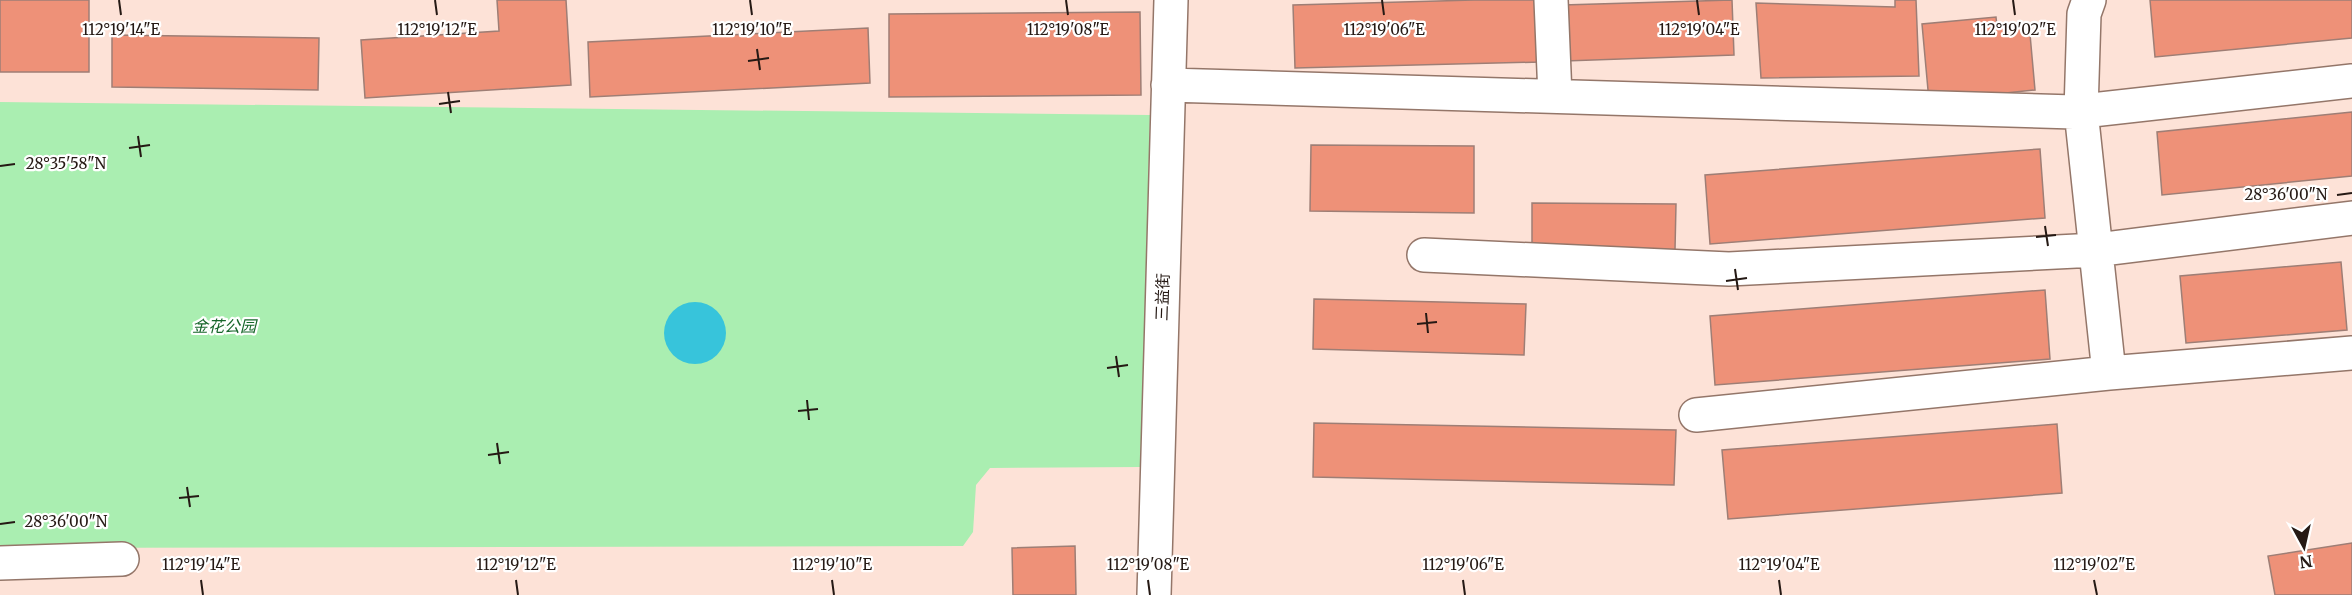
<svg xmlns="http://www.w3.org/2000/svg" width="2352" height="595" viewBox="0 0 2352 595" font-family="Merriweather,'Noto Sans SC',serif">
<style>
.green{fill:#aaeeb1}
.water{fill:#37c4db}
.building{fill:#ee9178;stroke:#9e7e75;stroke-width:1.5}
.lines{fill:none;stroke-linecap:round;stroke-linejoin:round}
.minor-casing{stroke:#947669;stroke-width:36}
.minor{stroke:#fff;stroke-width:33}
.ticks{fill:none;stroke:#251914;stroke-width:2}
.labels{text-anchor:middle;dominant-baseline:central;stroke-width:4.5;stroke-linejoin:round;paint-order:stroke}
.street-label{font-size:16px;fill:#251914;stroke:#fff}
.park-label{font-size:16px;font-style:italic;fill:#17662a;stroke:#fff}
.ticks-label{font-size:15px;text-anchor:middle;fill:#251914;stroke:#fff;stroke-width:4.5;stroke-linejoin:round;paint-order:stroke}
</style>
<rect width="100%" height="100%" fill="#fde2d7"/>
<path class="green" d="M 0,102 L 1150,115 L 1141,467 L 990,468 L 976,485 L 973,532 L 963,546 L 0,548 Z"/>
<path class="water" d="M664 333a31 31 0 1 1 62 0a31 31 0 1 1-62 0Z"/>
<path class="building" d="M 0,0 L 89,0 L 89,72 L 0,72 Z
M 497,0 L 566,0 L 571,85 L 365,98 L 361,40 L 499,31 Z
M 1474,0 L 1538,0 L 1540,62 L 1295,68 L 1293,5 Z
M 1732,0 L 1734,55 L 1565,61 L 1563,5 Z
M 1895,0 L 1916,0 L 1919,76 L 1761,78 L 1756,3 L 1895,7 Z
M 2150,0 L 2352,0 L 2352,38 L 2155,57 Z
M 1140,12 L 1141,95 L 889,97 L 889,14 Z
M 1996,17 L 1997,27 L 2029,23 L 2035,90 L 1929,101 L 1922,24 Z
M 868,28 L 870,83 L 590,97 L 588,42 Z
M 112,35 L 319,38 L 318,90 L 112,87 Z
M 2352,112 L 2352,176 L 2162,195 L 2157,132 Z
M 1311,145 L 1474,146 L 1474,213 L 1310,211 Z
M 2040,149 L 2045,218 L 1710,244 L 1705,175 Z
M 1532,203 L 1676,204 L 1675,250 L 1532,250 Z
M 2341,262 L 2347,330 L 2186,343 L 2180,276 Z
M 2045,290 L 2050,359 L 1715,385 L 1710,316 Z
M 1314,299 L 1526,304 L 1524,355 L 1313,349 Z
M 1314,423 L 1676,430 L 1674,485 L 1313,477 Z
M 2057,424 L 2062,493 L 1728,519 L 1722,450 Z
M 2352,543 L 2352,595 L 2275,595 L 2268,556 Z
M 1075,546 L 1076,595 L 1013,595 L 1012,548 Z"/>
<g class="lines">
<g class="minor-casing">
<path id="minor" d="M 1551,0 L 1555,96
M 2089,0 L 2084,14 L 2081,111 L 2109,373
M 1168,85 L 2074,112 L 2352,81
M 1424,255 L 1729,269 L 2096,250 L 2352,218
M 1696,415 L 2109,373 L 2352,353
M 0,563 L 122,559
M 1154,595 L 1171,0"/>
</g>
<use href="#minor" class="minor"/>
</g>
<path class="ticks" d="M 119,0 L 121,15M 435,0 L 437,15M 750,0 L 752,15M 1066,0 L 1068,15M 1382,0 L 1384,15M 1697,0 L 1699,15M 2013,0 L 2015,15M 757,49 L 760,70M 748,61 L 769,58M 448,92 L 451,113M 439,104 L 460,101M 138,136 L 141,157M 129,148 L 150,145M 0,166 L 15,164M 2337,195 L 2352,193M 2045,226 L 2048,246M 2036,237 L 2056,235M 1735,269 L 1738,290M 1726,281 L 1747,278M 1426,313 L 1428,333M 1417,324 L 1437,322M 1116,356 L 1119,377M 1107,368 L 1128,365M 807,400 L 809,420M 798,411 L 818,409M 497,443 L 500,464M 488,455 L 509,452M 187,487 L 190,507M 179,498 L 199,496M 0,524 L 15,522M 201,580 L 203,595M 516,580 L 518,595M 832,580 L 834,595M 1148,580 L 1150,595M 1463,580 L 1465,595M 1779,580 L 1781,595M 2094,580 L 2097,595"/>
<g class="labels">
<g class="street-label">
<text transform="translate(1162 297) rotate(-88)">三益街</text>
</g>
<g class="park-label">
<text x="224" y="326">金花公园</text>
</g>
</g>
<g class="ticks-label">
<text x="121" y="35">112°19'14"E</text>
<text x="437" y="35">112°19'12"E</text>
<text x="752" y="35">112°19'10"E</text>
<text x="1068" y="35">112°19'08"E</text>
<text x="1384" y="35">112°19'06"E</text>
<text x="1699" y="35">112°19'04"E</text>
<text x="2015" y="35">112°19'02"E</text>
<text x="66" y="169">28°35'58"N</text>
<text x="2286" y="200">28°36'00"N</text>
<text x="66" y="527">28°36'00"N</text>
<text x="201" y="570">112°19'14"E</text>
<text x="516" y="570">112°19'12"E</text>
<text x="832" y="570">112°19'10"E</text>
<text x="1148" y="570">112°19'08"E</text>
<text x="1463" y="570">112°19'06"E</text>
<text x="1779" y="570">112°19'04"E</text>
<text x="2094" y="570">112°19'02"E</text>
</g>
<g transform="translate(2304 547) rotate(172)" stroke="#ffffff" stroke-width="4.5" paint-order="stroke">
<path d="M0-4.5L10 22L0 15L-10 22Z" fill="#251914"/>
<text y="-9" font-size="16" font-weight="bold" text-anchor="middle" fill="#251914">N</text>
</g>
</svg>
